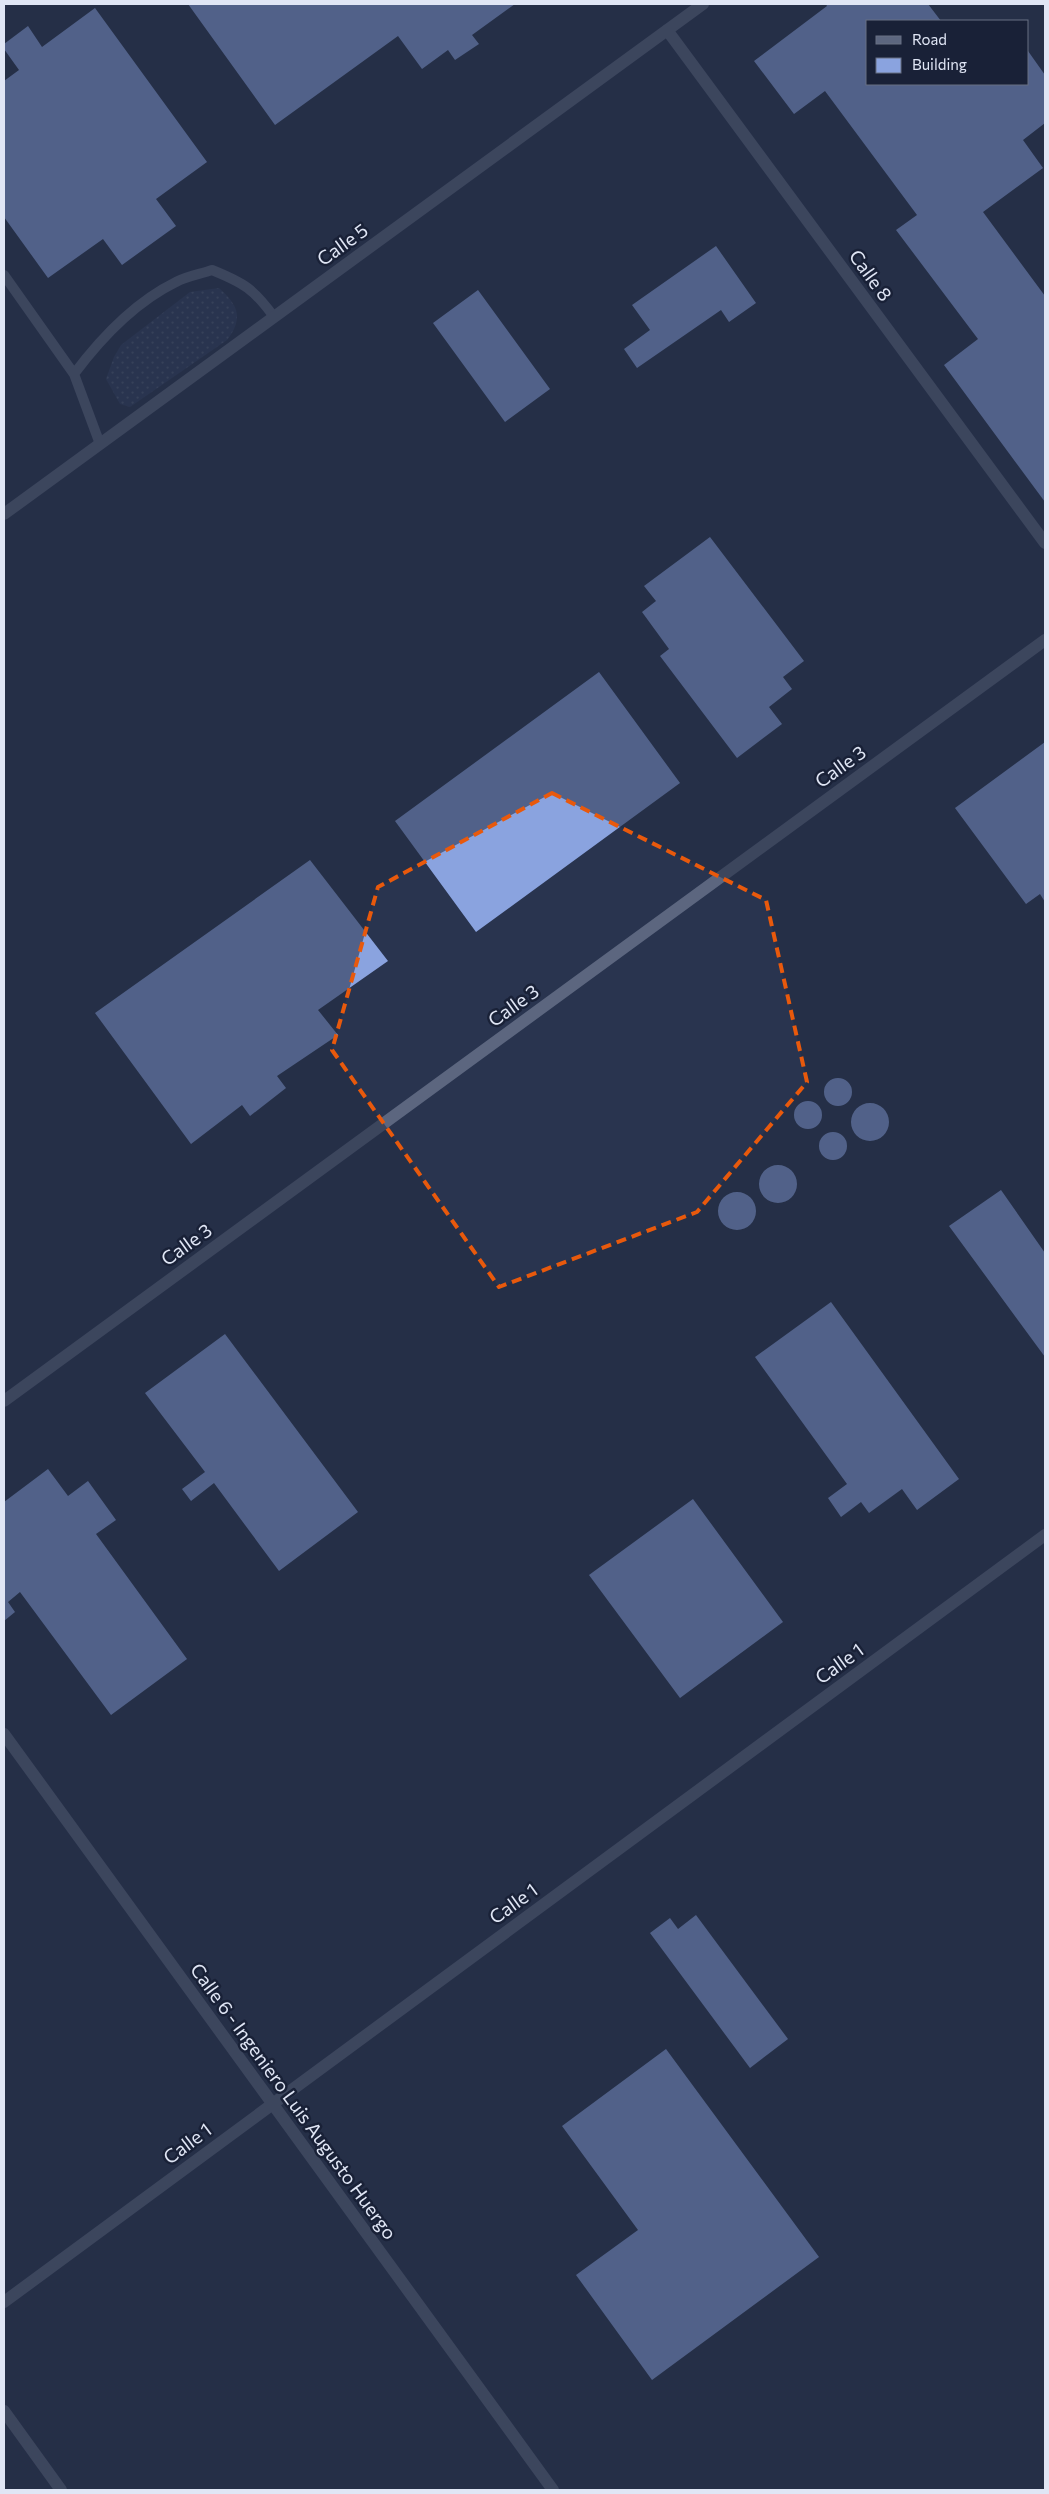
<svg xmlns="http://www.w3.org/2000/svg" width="1049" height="2494" viewBox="0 0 1049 2494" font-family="Commissioner,sans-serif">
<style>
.built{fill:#29344f;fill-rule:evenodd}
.grass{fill:url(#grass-dots)}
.building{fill:#8aa3df}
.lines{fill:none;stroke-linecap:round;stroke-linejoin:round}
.lane{stroke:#5c667f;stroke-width:10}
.street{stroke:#5c667f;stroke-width:12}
.marked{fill:none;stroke:#e8590c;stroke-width:4;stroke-dasharray:10 6;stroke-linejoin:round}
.labels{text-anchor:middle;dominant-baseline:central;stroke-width:5;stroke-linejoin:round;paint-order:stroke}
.street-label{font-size:19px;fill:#e0e6f5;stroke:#192137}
</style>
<defs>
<pattern id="grass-dots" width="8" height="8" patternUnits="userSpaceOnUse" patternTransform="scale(1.25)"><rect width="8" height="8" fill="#323f60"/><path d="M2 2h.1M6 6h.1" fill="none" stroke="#4f5b77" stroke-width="1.8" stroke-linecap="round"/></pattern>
</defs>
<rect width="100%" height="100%" fill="#222b41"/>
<path class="built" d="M 4,4 L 1045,4 L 1045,2490 L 4,2490 ZM 868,21 L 1028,21 L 1028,84 L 868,84 Z"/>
<path class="grass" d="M 219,288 C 238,305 244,318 227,340 L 130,407 L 120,404 L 106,379 L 114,357 L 121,345 L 190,292 Z"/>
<path class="building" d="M 188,4 L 515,4 L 472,35 L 479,44 L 455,60 L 448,50 L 422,69 L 398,36 L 275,125 Z
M 826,4 L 928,4 L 941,21 L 868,21 L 868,84 L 1028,84 L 1028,51 L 1045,75 L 1045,123 L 1023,140 L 1043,168 L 983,212 L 1045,296 L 1045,502 L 944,365 L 978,339 L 896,230 L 917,215 L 825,91 L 794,114 L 754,61 L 827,6 Z
M 95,8 L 207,162 L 156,199 L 176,226 L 122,265 L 103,239 L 48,278 L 4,217 L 4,81 L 19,70 L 4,49 L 4,44 L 28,26 L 42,47 Z
M 716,246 L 756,303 L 729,322 L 721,310 L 637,368 L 624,349 L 650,330 L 632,305 Z
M 478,290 L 550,389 L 505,422 L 433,323 Z
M 710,537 L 804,661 L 783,677 L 792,689 L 769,707 L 782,724 L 737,758 L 660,656 L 669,649 L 642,612 L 656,601 L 644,586 Z
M 599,672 L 680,783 L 476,932 L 395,821 Z
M 1045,742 L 1045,902 L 1040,894 L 1026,904 L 955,808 Z
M 310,860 L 388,961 L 318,1010 L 338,1035 L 277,1076 L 286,1088 L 250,1116 L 242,1105 L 191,1144 L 95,1013 Z
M824 1092a14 14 0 1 1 28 0a14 14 0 1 1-28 0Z
M794 1115a14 14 0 1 1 28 0a14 14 0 1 1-28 0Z
M851 1122a19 19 0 1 1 38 0a19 19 0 1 1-38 0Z
M819 1146a14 14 0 1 1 28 0a14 14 0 1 1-28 0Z
M759 1184a19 19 0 1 1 38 0a19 19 0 1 1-38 0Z
M 1001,1190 L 1045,1253 L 1045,1357 L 949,1226 Z
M718 1211a19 19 0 1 1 38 0a19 19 0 1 1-38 0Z
M 831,1302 L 959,1479 L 917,1510 L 902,1489 L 869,1513 L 861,1502 L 841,1517 L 828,1498 L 847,1484 L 755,1357 Z
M 225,1334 L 358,1512 L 279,1571 L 214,1483 L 191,1501 L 182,1489 L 205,1472 L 145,1393 Z
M 48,1469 L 68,1496 L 88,1481 L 116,1520 L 96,1534 L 187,1659 L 111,1715 L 20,1592 L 8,1602 L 15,1612 L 4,1621 L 4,1502 Z
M 693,1499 L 783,1622 L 680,1698 L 589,1575 Z
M 696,1915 L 788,2039 L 750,2068 L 650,1933 L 670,1918 L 678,1929 Z
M 666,2049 L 819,2257 L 652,2380 L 576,2275 L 638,2230 L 562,2126 Z"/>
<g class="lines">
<path class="lane" d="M 4,275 L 74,374 L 100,444
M 74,374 C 101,338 135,302 176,282 C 187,276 201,274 212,270 C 244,283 254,289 274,317"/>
<path class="street" d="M 667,30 L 1045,543
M 4,514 L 703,4
M 4,1401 L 1045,640
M 4,1734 L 553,2490
M 4,2302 L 1045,1535
M 4,2411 L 61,2490"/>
</g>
<path d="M0 0H1049V2494H0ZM 552,793 L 766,900 L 807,1082 L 697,1212 L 499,1287 L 332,1050 L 378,887 Z" fill="#222b41" fill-opacity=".55" fill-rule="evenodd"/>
<path class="marked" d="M 552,793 L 766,900 L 807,1082 L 697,1212 L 499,1287 L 332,1050 L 378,887 Z"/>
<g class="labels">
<g class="street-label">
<text transform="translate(342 244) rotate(-36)">Calle 5</text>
<text transform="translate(871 275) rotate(54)">Calle 8</text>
<text transform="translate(840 766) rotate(-36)">Calle 3</text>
<text transform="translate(513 1005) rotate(-36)">Calle 3</text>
<text transform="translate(186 1244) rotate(-36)">Calle 3</text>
<text transform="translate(839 1663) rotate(-36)">Calle 1</text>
<text transform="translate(513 1903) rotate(-36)">Calle 1</text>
<text transform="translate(294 2101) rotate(54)">Calle 6 - Ingeniero Luis Augusto Huergo</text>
<text transform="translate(187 2143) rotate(-37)">Calle 1</text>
</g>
</g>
<rect width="1049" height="2494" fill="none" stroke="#e0e6f5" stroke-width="10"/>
<rect x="866" y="20" width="162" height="65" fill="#192137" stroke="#697083"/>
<rect x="876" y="36" width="25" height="8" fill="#5c667f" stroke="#697083"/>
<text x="912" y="45" font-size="15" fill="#e0e6f5">Road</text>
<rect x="876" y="58" width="25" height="15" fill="#8aa3df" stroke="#697083"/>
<text x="912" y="70" font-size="15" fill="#e0e6f5">Building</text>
</svg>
